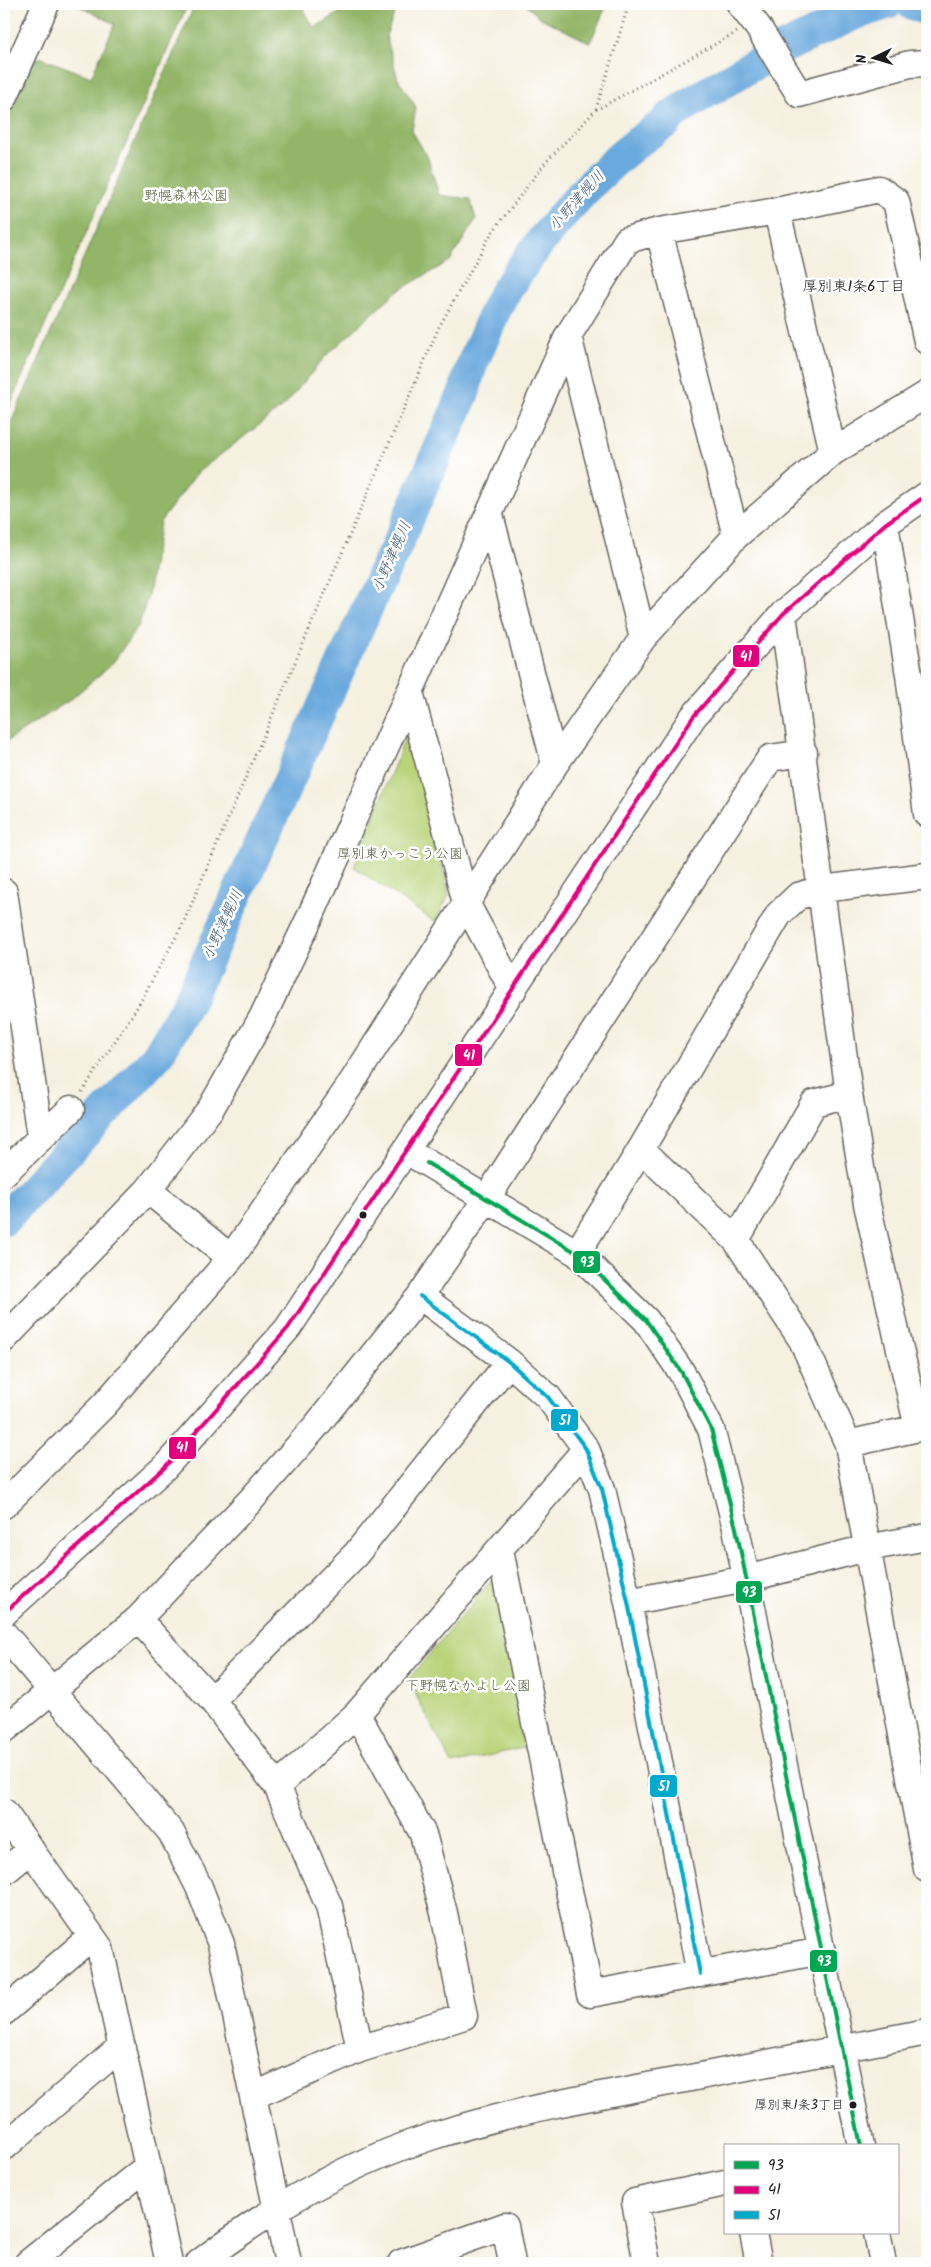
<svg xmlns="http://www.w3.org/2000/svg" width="931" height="2267" viewBox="0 0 931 2267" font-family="Kalam,'Klee One',sans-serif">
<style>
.green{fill:#b8d378;stroke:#6a784a}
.forest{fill:#92b568;stroke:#576842}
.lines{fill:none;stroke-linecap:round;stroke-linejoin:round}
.river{stroke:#6aa9dd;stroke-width:32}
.minor-casing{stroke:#686660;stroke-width:29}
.path{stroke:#686660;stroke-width:3;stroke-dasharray:1 4;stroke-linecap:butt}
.minor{stroke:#fff;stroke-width:26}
.bus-1-casing{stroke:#fff;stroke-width:8}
.bus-2-casing{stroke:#fff;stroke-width:8}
.bus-3-casing{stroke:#fff;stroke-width:8}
.bus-1{stroke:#00a651;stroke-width:4}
.bus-2{stroke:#e5007d;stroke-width:4}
.bus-3{stroke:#00a9ce;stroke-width:4}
.bus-dot{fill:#1c1c1c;stroke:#fff;stroke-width:2}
.labels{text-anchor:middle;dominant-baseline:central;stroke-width:5;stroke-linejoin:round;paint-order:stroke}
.bus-label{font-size:13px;fill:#1c1c1c;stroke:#fff;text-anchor:end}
.park-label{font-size:14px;fill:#535c3c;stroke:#fff}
.water-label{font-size:15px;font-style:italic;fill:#3f5b73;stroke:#fff}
.neighbourhood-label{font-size:15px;fill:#1c1c1c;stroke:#fff}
.line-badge{stroke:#fff;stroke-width:2}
.badge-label{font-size:14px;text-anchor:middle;font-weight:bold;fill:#fff}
</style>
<rect width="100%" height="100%" fill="#fff"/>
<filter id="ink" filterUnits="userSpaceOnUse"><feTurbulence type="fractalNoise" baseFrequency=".02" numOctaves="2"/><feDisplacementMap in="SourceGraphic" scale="10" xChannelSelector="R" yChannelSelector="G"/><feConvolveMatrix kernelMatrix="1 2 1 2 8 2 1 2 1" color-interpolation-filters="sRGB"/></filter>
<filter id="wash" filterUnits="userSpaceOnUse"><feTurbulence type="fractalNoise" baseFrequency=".0096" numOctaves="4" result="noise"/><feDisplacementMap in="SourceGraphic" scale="20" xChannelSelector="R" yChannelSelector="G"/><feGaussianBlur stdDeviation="1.12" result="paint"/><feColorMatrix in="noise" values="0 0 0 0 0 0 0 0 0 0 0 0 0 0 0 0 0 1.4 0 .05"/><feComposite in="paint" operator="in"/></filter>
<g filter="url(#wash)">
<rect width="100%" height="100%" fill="#f5f0df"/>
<path class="green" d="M 406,736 L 412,740 L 449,895 L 435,922 L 354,867 Z
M 496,1575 L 531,1746 L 452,1764 L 408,1680 Z"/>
<path class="forest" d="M 75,4 L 188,4 L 4,418 L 4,120 L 31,59 L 42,58 L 91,77 L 115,24 Z
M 195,4 L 301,4 L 314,28 L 344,10 L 344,4 L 396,4 L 397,6 L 386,36 L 398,79 L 416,107 L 412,131 L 428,158 L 439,195 L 470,199 L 476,219 L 450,261 L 396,292 L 325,357 L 284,406 L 198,472 L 160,522 L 148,596 L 139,625 L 112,664 L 70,700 L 4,743 L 4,439 Z
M 525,4 L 607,4 L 590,43 L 539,17 Z"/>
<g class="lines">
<path class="river" d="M 912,4 L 927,10
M 4,1220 L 157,1056 L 187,1005 L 389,560 L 393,554 L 465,390 C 468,371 476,355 484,337 C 491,322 496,305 505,292 C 544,231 606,159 667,122 L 668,118 L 696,99 L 775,52 L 853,15 L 886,4"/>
</g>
</g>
<g filter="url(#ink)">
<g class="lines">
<g class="minor-casing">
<path id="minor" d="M 740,4 L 758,27 L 799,94 L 910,64 L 927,63
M 4,98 L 46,4
M 777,211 L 833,452
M 659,231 L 736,536
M 568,336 L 643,638
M 490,515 L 555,764
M 885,524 L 909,675 L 927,814
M 783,614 L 849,1094 L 867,1204 L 918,1428 L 848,1444
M 410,692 L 466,903 L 513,990
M 4,892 L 40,1136
M 641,1149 L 736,1240 L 802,1340 L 848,1444 L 927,1869
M 407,1151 L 577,1253 L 646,1320 L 682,1373 L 711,1429 L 736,1528 L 861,2146
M 4,1173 L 71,1109
M 148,1190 L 231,1258
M 736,1240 L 814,1103 L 849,1094
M 577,1253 L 641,1149 L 779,914 L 798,896 L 822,889 L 927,876
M 420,1296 L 509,1362 L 548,1397 L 586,1449 L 602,1489 L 628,1602 L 700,1974
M 4,1339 L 148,1190 L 211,1108 L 262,1018 L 310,917 L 568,336 L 627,240 L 659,231 L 777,211 L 879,189 L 896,201 L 927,341
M 4,1505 L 105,1404 L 231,1258 L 347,1090 L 555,764 L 643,638 L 736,536 L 833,452 L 927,394
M 500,1550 L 590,1994 L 822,1951
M 628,1602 L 746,1579 L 867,1548 L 927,1537
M 4,1613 L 165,1467 L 288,1328 L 693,717 L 783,614 L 885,524 L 927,495
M 138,1619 L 212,1700 L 277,1786 L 329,1906 L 360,2049
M 4,1634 L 171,1832 L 199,1887 L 221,1944 L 288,2263
M 212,1700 L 356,1554 L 509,1362
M 4,1730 L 138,1619 L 251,1500 L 316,1426 L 420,1296 L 487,1198 L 770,758 L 804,753
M 277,1786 L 357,1714 L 586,1449
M 4,1812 L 100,1948 L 169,2263
M 4,1872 L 31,1850
M 4,2012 L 91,1937
M 253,2096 L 360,2049 L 464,2016 L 444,1913 L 423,1834 L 357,1714
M 4,2147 L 122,2046
M 753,2233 L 759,2263
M 877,2233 L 883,2263
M 28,2263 L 148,2166
M 199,2263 C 269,2209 348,2163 433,2136 C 512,2111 594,2096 675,2081 C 759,2064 843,2048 927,2032
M 401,2263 L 505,2226 L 512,2263
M 647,2263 L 635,2202 L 725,2183"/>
</g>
<path class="path" d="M 596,109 L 629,4
M 82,1092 L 138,1006 L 182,926 L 439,327 L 491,234 L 546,162 L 596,110 L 737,32"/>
<use href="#minor" class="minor"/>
<g class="bus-1-casing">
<path id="bus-1" d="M 427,1163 L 577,1253 L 646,1320 L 682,1373 L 711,1429 L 736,1528 L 861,2146"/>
</g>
<g class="bus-2-casing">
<path id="bus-2" d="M 4,1613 L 165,1467 L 288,1328 L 693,717 L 783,614 L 885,524 L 927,495"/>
</g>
<g class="bus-3-casing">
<path id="bus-3" d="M 420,1296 L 509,1362 L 548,1397 L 586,1449 L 602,1489 L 628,1602 L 700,1974"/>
</g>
<use href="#bus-1" class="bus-1"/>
<use href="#bus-2" class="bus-2"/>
<use href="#bus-3" class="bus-3"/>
</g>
</g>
<g class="bus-dot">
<circle cx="363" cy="1215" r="4.5"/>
<circle cx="853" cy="2105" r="4.5"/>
</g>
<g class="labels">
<g class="bus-label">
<text x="844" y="2105">厚別東1条3丁目</text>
</g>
<g class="park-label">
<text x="186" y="196">野幌森林公園</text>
<text x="400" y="854">厚別東かっこう公園</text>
<text x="468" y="1686">下野幌なかよし公園</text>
</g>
<g class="water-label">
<text transform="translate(577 201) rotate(-48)">小野津幌川</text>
<text transform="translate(392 557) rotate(-66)">小野津幌川</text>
<text transform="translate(223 925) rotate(-65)">小野津幌川</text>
</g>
<g class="neighbourhood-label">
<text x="854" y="287">厚別東1条6丁目</text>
</g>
</g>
<g class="line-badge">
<rect x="732" y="644" width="28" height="24" rx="5" fill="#e5007d"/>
<rect x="454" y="1043" width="29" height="24" rx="5" fill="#e5007d"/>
<rect x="572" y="1250" width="29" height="24" rx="5" fill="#00a651"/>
<rect x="550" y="1408" width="29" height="24" rx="5" fill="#00a9ce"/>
<rect x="168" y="1436" width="29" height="24" rx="5" fill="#e5007d"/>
<rect x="735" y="1580" width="28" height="24" rx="5" fill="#00a651"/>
<rect x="649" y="1774" width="29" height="24" rx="5" fill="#00a9ce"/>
<rect x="809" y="1949" width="29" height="24" rx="5" fill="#00a651"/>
</g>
<g class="badge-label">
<text x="746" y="661">41</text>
<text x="469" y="1060">41</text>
<text x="587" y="1267">93</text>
<text x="565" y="1425">51</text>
<text x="182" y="1452">41</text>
<text x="749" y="1597">93</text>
<text x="664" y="1791">51</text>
<text x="824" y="1966">93</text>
</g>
<rect width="931" height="2267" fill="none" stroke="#fff" stroke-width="20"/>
<rect x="724" y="2144" width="175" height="90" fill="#ffffff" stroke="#a4a4a4"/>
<rect x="734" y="2161" width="25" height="8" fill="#00a651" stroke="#a4a4a4"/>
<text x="768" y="2170" font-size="15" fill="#1c1c1c">93</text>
<rect x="734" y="2186" width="25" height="8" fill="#e5007d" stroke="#a4a4a4"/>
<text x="768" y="2194" font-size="15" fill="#1c1c1c">41</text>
<rect x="734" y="2211" width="25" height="8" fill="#00a9ce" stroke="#a4a4a4"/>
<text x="768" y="2220" font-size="15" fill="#1c1c1c">51</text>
<g transform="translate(874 58) rotate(265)" stroke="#ffffff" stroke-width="4" paint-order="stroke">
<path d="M0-4L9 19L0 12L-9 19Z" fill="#1c1c1c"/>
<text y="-8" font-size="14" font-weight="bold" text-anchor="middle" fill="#1c1c1c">N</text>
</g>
</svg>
